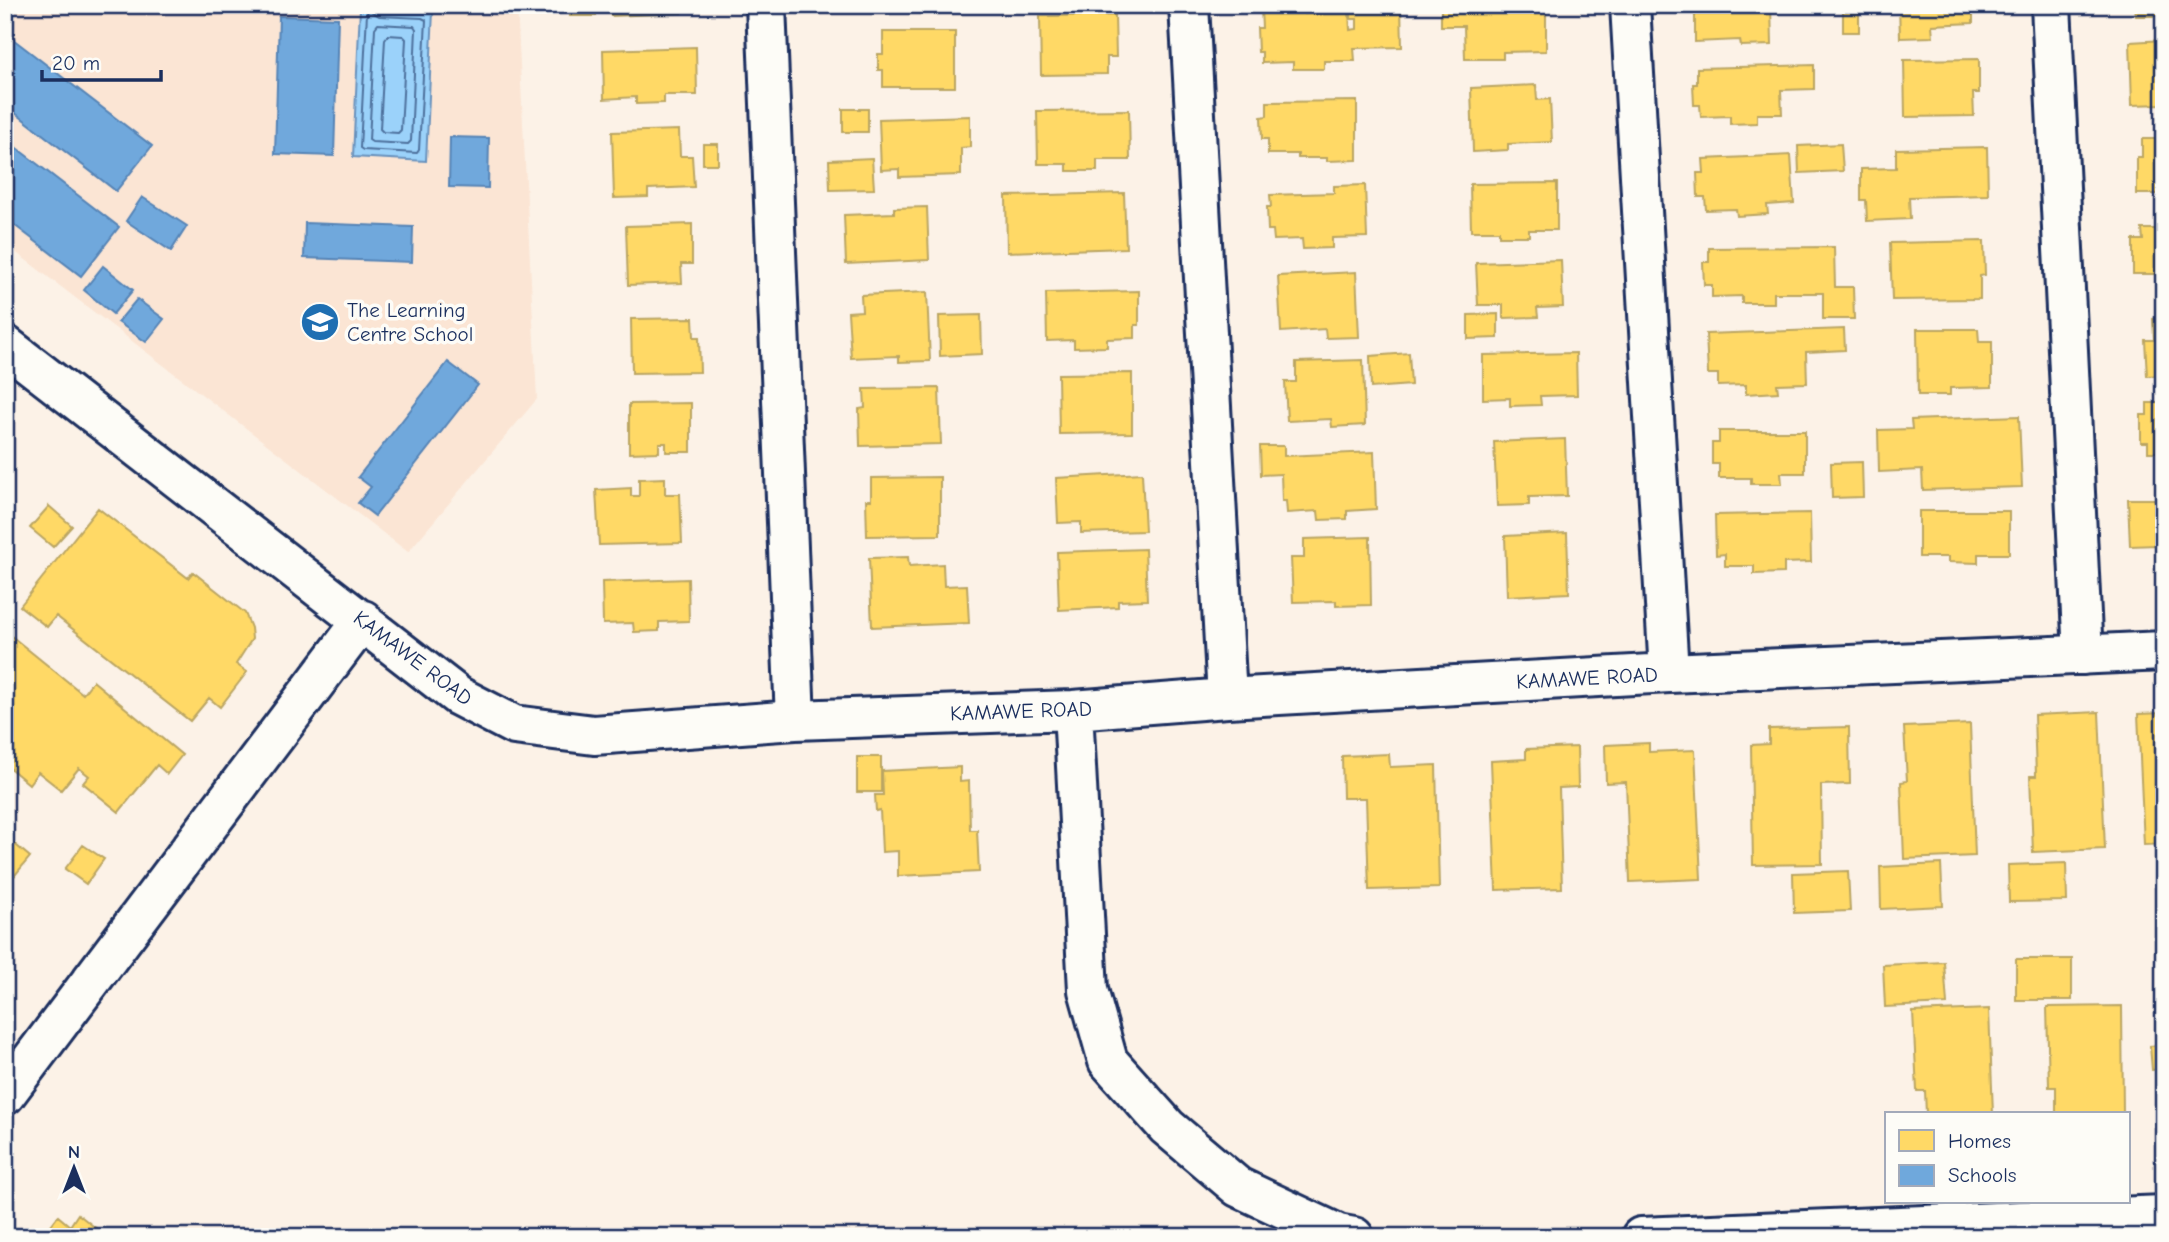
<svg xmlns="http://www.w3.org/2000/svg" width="2169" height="1242" viewBox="0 0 2169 1242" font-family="'Comic Neue',sans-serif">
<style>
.built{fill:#fbe5d4}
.water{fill:#9bd2fa;stroke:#6891bc;stroke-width:2}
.homes{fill:#ffd966;stroke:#bba664;stroke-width:2}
.schools{fill:#6fa8dc;stroke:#5684b6;stroke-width:2}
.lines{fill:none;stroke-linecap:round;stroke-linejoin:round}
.shore{stroke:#4e709c;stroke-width:2}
.minor-casing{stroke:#1b2f5e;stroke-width:44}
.minor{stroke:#fdfcf7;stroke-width:38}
.labels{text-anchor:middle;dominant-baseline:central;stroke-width:7;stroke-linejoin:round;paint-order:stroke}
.poi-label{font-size:21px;fill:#1b2f5e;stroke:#fdfcf7;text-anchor:start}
.street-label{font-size:21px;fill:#1b2f5e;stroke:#fdfcf7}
</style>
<rect width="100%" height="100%" fill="#fcf2e7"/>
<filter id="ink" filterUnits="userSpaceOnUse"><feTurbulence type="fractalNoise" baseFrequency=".0143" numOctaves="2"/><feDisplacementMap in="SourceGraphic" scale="14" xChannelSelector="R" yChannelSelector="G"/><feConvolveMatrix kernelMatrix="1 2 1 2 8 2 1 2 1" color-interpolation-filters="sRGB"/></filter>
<g filter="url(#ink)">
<path class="built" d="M 5,5 L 517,5 L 537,399 L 408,552 L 5,244 Z"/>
<path class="water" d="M 360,8 L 433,11 L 426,161 L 353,157 Z"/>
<path class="homes" d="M 570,5 L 596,5 L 596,16 L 570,16 Z
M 610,5 L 682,5 L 682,13 L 611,16 Z
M 1351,5 L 1401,5 L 1402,47 L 1354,48 L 1355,61 L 1324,61 L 1324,69 L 1293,69 L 1293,62 L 1262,63 L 1262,52 L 1258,52 L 1257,28 L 1262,28 L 1261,9 L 1305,8 L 1305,14 L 1349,10 L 1350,30 L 1357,29 L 1357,19 L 1351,19 Z
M 1441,5 L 1546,5 L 1546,51 L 1503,52 L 1503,59 L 1465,59 L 1464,26 L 1441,26 Z
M 1695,5 L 1771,5 L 1772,45 L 1741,46 L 1740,40 L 1695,42 Z
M 1843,5 L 1859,5 L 1859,32 L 1843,32 Z
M 1899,5 L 1973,5 L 1973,23 L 1932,25 L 1933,37 L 1900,38 Z
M 2135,5 L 2164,5 L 2164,16 L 2136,16 Z
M 1115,15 L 1116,57 L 1107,57 L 1107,74 L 1041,75 L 1040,16 Z
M 883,32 L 955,32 L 955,87 L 883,87 L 883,70 L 878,70 L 878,54 L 883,54 Z
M 2164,40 L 2164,104 L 2132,105 L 2130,42 Z
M 696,47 L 697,95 L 664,95 L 664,103 L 636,104 L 636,97 L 604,99 L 603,50 Z
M 1979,59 L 1979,93 L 1973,93 L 1974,116 L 1905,117 L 1904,60 Z
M 1814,65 L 1814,89 L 1781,90 L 1782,114 L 1757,114 L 1757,123 L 1730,124 L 1730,116 L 1701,117 L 1700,105 L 1694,105 L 1693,84 L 1697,84 L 1697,68 Z
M 1536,85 L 1537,100 L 1550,99 L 1552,142 L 1508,144 L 1508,150 L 1473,152 L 1471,88 Z
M 1357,101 L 1357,160 L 1327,161 L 1327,158 L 1298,158 L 1298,154 L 1268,154 L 1268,139 L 1262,139 L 1261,117 L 1267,116 L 1267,102 Z
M 843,109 L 868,109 L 868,132 L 843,132 Z
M 1129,110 L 1130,160 L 1097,160 L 1097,171 L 1067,171 L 1067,164 L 1038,164 L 1037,111 Z
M 970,116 L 970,147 L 961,148 L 961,175 L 899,177 L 899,169 L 881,170 L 879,119 Z
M 679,130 L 680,156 L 692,156 L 694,187 L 648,189 L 648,197 L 614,198 L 612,132 Z
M 2142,139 L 2164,139 L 2164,194 L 2137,194 L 2137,157 L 2142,157 Z
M 703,144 L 718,144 L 718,164 L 703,164 Z
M 1841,144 L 1843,171 L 1799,173 L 1798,146 Z
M 1987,147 L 1988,195 L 1909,197 L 1910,219 L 1867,221 L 1866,200 L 1861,200 L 1861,169 L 1896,168 L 1896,149 Z
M 1791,155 L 1794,203 L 1767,205 L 1768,214 L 1737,216 L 1736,209 L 1706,210 L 1705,197 L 1698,197 L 1697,173 L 1704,173 L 1703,159 Z
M 872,158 L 874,189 L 830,190 L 829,160 Z
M 1557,183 L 1557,230 L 1529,230 L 1529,236 L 1499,236 L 1499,231 L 1471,231 L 1470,184 Z
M 1365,185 L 1367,237 L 1332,238 L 1332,248 L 1303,249 L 1302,239 L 1274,240 L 1273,230 L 1268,230 L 1267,207 L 1271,207 L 1270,195 L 1334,193 L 1334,186 Z
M 1124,193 L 1126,248 L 1007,252 L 1006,196 Z
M 927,207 L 929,260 L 846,264 L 844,215 L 894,213 L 894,208 Z
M 692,224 L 692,264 L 681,264 L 682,283 L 628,285 L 626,226 Z
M 2142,229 L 2164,229 L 2164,274 L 2133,274 L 2133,240 L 2143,240 Z
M 1984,241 L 1985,275 L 1980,276 L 1980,299 L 1892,300 L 1890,243 Z
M 1834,247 L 1835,287 L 1853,287 L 1854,319 L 1823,319 L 1823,293 L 1774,293 L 1774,303 L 1742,303 L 1742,296 L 1712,297 L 1712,285 L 1704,285 L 1703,262 L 1709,262 L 1709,248 Z
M 1561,260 L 1563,307 L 1537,308 L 1538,317 L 1503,318 L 1503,305 L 1478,305 L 1476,263 Z
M 1356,272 L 1359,337 L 1326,338 L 1325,329 L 1281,332 L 1278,276 Z
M 1139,291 L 1139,325 L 1135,325 L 1135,338 L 1107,339 L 1107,347 L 1074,348 L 1074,340 L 1047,341 L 1046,293 Z
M 927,292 L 930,361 L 899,362 L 899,356 L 851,358 L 848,312 L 862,311 L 861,295 Z
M 1498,314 L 1498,338 L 1468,339 L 1468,315 Z
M 981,315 L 982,354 L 940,356 L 939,316 Z
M 693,318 L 694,337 L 699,337 L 700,372 L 632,373 L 631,319 Z
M 2164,318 L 2164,375 L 2147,376 L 2145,340 L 2154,340 L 2153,319 Z
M 1844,329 L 1845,350 L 1806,352 L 1807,383 L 1777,384 L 1778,392 L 1746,394 L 1746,385 L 1718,386 L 1718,374 L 1708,374 L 1706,334 Z
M 1917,329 L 1978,329 L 1979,342 L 1992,342 L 1992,387 L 1950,388 L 1950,395 L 1918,395 Z
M 1409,353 L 1411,385 L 1371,388 L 1370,356 Z
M 1576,353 L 1577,395 L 1540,396 L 1541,405 L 1510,406 L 1510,398 L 1483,399 L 1483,355 Z
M 1363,360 L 1365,425 L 1332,427 L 1331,419 L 1287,421 L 1285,382 L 1296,382 L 1296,362 Z
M 1132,373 L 1132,433 L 1059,434 L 1058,374 Z
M 939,388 L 941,444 L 860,446 L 859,409 L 865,408 L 864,389 Z
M 691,403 L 691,452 L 666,452 L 666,443 L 659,443 L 659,452 L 629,453 L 629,404 Z
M 2147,403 L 2164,403 L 2164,452 L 2148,452 L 2148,442 L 2141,442 L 2141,415 L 2147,415 Z
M 2019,416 L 2022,487 L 1923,490 L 1922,470 L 1879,472 L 1878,430 L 1912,429 L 1911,420 Z
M 1719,431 L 1805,431 L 1805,473 L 1781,473 L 1782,484 L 1751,484 L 1751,478 L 1719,478 L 1719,464 L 1712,464 L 1712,443 L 1719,443 Z
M 1565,439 L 1567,496 L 1529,497 L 1529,505 L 1497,506 L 1494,442 Z
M 1260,446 L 1284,446 L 1284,456 L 1374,452 L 1376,509 L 1347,511 L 1347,519 L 1319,520 L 1318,511 L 1287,513 L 1286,501 L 1282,501 L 1281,474 L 1261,475 Z
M 1862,462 L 1863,497 L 1832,498 L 1831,463 Z
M 1142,473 L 1145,531 L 1081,533 L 1081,522 L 1058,523 L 1056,478 Z
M 940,477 L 940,535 L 867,536 L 866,500 L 871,500 L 871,478 Z
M 665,478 L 665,494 L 680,494 L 682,543 L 599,545 L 596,490 L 631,488 L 631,496 L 639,496 L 639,479 Z
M 2128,499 L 2164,499 L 2164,555 L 2157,555 L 2157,545 L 2130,546 Z
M 49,506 L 72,526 L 53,547 L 30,528 Z
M 98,508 L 188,578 L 193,572 L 245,613 L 251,628 L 252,639 L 236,664 L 247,672 L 220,707 L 209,698 L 190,721 L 56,616 L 47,627 L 20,606 Z
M 1919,511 L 2009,511 L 2009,554 L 1978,554 L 1978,563 L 1948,562 L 1948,557 L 1919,557 Z
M 1810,513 L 1811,562 L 1784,563 L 1784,573 L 1754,574 L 1754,566 L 1725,566 L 1725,554 L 1716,555 L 1715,515 Z
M 1567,533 L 1569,593 L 1507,596 L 1505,536 Z
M 1370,537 L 1371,605 L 1336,606 L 1336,601 L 1293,602 L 1291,558 L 1304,558 L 1304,539 Z
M 1145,549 L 1147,600 L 1118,601 L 1118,607 L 1059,610 L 1057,552 Z
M 908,557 L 909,566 L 943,564 L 944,586 L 967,585 L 969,623 L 872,627 L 869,558 Z
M 688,579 L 689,621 L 659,622 L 659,631 L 634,632 L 633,623 L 603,624 L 602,582 Z
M 10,635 L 83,694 L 93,681 L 182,755 L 167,774 L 157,765 L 119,812 L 83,783 L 89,776 L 79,768 L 61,790 L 38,772 L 29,784 L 5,764 L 5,640 Z
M 2099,712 L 2105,849 L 2033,852 L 2030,776 L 2036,776 L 2034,715 Z
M 2164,713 L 2164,844 L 2144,845 L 2138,714 Z
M 1970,724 L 1975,856 L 1904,859 L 1901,782 L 1907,781 L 1904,727 Z
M 1849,727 L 1850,784 L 1821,785 L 1822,864 L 1753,865 L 1751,745 L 1769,744 L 1769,729 Z
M 1649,743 L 1649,752 L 1695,750 L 1701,879 L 1630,882 L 1626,782 L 1606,783 L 1605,745 Z
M 1577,747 L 1578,787 L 1559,788 L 1562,888 L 1496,890 L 1491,761 L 1526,759 L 1526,749 Z
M 1389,754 L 1390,767 L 1436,765 L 1439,888 L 1369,890 L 1366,798 L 1343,798 L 1342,756 Z
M 857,757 L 881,757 L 881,792 L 857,792 Z
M 960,767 L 960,782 L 969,781 L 970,830 L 977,830 L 979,872 L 898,876 L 898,851 L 882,852 L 880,810 L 876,811 L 875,795 L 883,795 L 882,771 Z
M 11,841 L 30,857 L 6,886 L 5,848 Z
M 83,845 L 104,859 L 86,884 L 65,869 Z
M 2066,863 L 2067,901 L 2009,902 L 2008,865 Z
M 1941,864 L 1943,906 L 1881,909 L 1880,867 Z
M 1848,871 L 1850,911 L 1794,913 L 1793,873 Z
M 2016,959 L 2072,959 L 2072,1000 L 2016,1000 Z
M 1944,962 L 1947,1004 L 1885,1007 L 1883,965 Z
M 2159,1001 L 2164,1001 L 2164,1100 L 2162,1069 L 2152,1070 L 2150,1046 L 2161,1045 Z
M 2122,1006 L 2123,1114 L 2056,1114 L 2056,1087 L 2049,1087 L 2047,1007 Z
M 1989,1009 L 1993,1114 L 1926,1114 L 1925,1091 L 1917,1091 L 1913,1012 Z
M 78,1214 L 107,1237 L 42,1237 L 58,1216 L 70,1226 Z"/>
<path class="schools" d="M 279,16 L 338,18 L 334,156 L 275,154 Z
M 9,36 L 152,146 L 116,191 L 5,105 L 5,41 Z
M 450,137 L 489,138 L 488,188 L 449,187 Z
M 5,139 L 119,227 L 81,276 L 5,218 Z
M 142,197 L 187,226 L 171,251 L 126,221 Z
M 305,223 L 413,227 L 412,262 L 304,258 Z
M 103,266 L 133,290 L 113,314 L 84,290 Z
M 137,299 L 164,319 L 146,342 L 118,322 Z
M 448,362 L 478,385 L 375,516 L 358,503 L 371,487 L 358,477 Z"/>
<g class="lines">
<path class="shore" d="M 369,10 L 379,16 L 422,18 L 426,20 L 419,150 L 417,153 L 363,150 L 360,148 L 367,13 Z
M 378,24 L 414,26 L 416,29 L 411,141 L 408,144 L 372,142 L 369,140 L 375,28 Z
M 388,35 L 403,36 L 406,39 L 401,130 L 398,133 L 383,132 L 380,129 L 385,39 Z"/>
<g class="minor-casing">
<path id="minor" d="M 766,5 L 795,720
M 1189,5 L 1227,698
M 1630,5 L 1669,673
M 2051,5 L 2083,655
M 5,345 L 458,696 L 514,725 L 594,735 L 795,720 L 1073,710 L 1227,698 L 1669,673 L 2164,651
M 1073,710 L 1088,990 L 1108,1061 L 1167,1127 L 1238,1187 L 1338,1234 L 1354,1237
M 5,1095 L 363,620
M 1641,1237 L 2164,1215"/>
</g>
<use href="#minor" class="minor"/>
</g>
</g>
<defs>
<g id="school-disc" transform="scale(2.0125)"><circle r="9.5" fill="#1f6fb2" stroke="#fdfcf7"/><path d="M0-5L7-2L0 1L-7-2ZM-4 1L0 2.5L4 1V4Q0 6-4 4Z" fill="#fff"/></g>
</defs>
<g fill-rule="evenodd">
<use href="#school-disc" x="320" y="322"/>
</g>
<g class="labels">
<g class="poi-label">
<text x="347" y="310">The Learning<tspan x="347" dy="24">Centre School</tspan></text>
</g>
<g class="street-label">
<text transform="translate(413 658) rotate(37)">KAMAWE ROAD</text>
<text transform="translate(1587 678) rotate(-3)">KAMAWE ROAD</text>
<text transform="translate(1021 711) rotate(-2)">KAMAWE ROAD</text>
</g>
</g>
<rect width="2169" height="1242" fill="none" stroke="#fdfcf7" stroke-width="28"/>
<rect x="14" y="14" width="2141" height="1214" fill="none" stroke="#1b2f5e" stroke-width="2.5" filter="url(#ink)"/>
<rect x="1885" y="1112" width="245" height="91" fill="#fdfcf7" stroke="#a3aaba" stroke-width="2"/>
<rect x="1899" y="1130" width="35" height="21" fill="#ffd966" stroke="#a3aaba" stroke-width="2"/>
<text x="1948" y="1148" font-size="21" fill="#1b2f5e">Homes</text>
<rect x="1899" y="1165" width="35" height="21" fill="#6fa8dc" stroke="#a3aaba" stroke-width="2"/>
<text x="1948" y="1182" font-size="21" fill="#1b2f5e">Schools</text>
<g transform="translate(74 1168)" stroke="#fdfcf7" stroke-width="5" paint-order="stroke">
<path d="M0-5L12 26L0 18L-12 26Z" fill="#1b2f5e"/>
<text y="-10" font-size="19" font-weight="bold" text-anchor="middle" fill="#1b2f5e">N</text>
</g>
<path d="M42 70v10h119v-10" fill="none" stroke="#1b2f5e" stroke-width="3.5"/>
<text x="52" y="70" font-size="21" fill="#1b2f5e" stroke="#fdfcf7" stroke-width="5" paint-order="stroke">20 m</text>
</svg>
